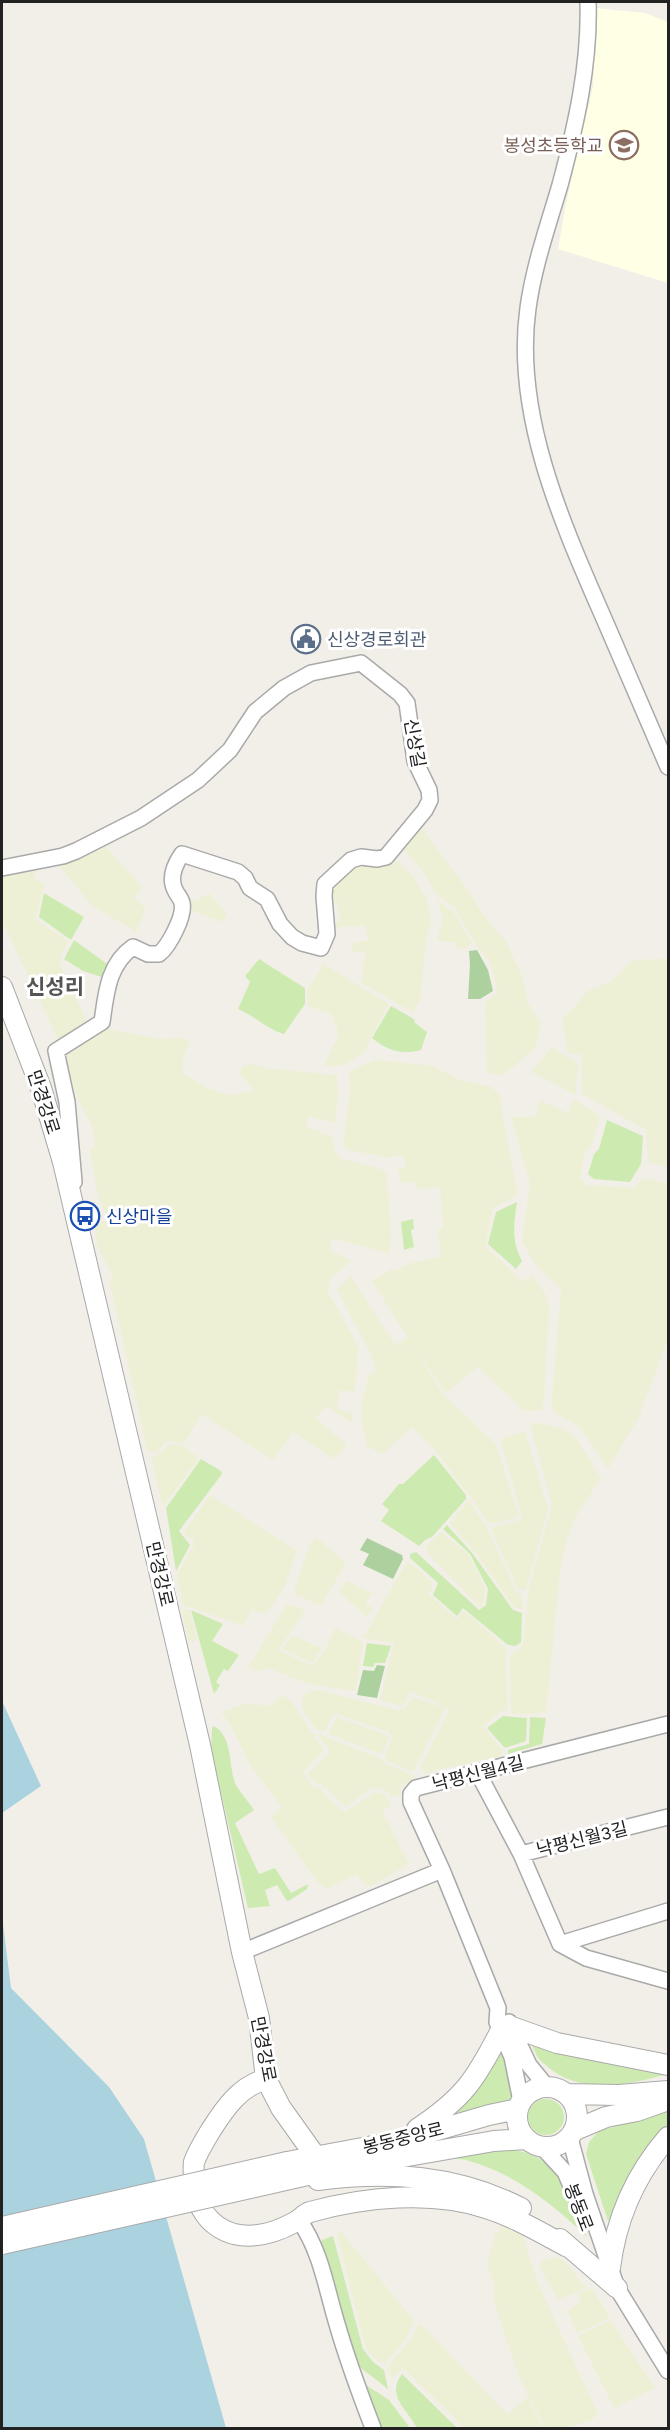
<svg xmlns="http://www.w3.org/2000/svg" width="670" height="2430" viewBox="0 0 670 2430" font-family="'Work Sans','Noto Sans KR',sans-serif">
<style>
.education{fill:#ffffe5}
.farmland{fill:#eef0d5}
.grass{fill:#cdebb0}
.forest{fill:#add19e}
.water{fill:#aad3df}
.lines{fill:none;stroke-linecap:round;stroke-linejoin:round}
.minor-casing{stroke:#a9a9a9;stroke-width:18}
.tertiary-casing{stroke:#a9a9a9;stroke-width:22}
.minor{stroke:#fff;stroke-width:15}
.tertiary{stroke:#fff;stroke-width:20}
.tertiary-bridge-casing{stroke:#a9a9a9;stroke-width:22;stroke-linecap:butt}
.tertiary-bridge{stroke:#fff;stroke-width:20}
.labels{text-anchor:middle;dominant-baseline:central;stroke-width:6;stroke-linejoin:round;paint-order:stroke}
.education-label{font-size:18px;fill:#785e54;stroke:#fff;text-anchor:end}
.service-label{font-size:18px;fill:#4e5e75;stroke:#fff;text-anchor:start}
.street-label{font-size:18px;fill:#222;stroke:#fff}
.transit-label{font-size:18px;fill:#164399;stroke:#fff;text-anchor:start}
.quarter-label{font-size:21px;font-weight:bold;fill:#555;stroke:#fff}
</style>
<rect width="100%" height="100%" fill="#f2efe9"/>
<path class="education" d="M 595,8 L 645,13 L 668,22 L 668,283 L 558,249 L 566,203 L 593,86 Z"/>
<path class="farmland" d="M 420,826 L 466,887 L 489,923 L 506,941 L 523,979 L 528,1003 L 541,1023 L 536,1047 L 507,1072 L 498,1076 L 487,1072 L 485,1006 L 486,1001 L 498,993 L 490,963 L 476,945 L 455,908 L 436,894 L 423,871 L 401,847 Z
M 103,844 L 142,886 L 134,898 L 146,909 L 136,932 L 91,905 L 59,865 Z
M 395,859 L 412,875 L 427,899 L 431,923 L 427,935 L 420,999 L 413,1013 L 362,983 L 365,952 L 352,952 L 353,943 L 368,940 L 365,925 L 334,928 L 332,925 L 341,921 L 337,903 L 330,901 L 331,887 L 354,867 L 383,865 Z
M 37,870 L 34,879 L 45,884 L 35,919 L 68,941 L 59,962 L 88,1023 L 62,1041 L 57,1038 L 2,920 L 2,877 L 15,873 Z
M 209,893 L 227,914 L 222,922 L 187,909 L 187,900 L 195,901 Z
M 437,900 L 454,913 L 472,943 L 465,950 L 456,947 L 456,943 L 437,940 L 443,918 Z
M 668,958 L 668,1167 L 648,1162 L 646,1130 L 582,1094 L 581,1055 L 568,1053 L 562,1020 L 588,991 L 612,981 L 631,961 Z
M 324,964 L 389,1004 L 370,1039 L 366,1051 L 345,1065 L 324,1066 L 339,1034 L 331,1014 L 308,1006 L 308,989 Z
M 102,1028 L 160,1039 L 178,1038 L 190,1040 L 183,1058 L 183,1073 L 207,1088 L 228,1095 L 255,1091 L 240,1075 L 242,1067 L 251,1064 L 266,1068 L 337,1075 L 338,1095 L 335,1123 L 308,1116 L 306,1126 L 332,1137 L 335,1152 L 343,1159 L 382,1169 L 387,1175 L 391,1238 L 390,1254 L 333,1238 L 329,1250 L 351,1261 L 330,1279 L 328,1292 L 358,1346 L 355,1392 L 340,1390 L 337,1409 L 352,1413 L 352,1423 L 326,1406 L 316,1418 L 347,1445 L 334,1459 L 293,1432 L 273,1460 L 201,1414 L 184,1443 L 166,1441 L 157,1453 L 147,1450 L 110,1283 L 112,1274 L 97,1246 L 95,1225 L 107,1219 L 97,1192 L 90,1149 L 95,1145 L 93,1128 L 79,1101 L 62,1055 Z
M 552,1047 L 578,1063 L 576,1095 L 531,1072 Z
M 375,1060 L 433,1066 L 462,1081 L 490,1086 L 499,1094 L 518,1195 L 493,1208 L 485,1246 L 522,1281 L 532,1276 L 547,1296 L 549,1308 L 544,1399 L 542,1410 L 524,1411 L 478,1367 L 446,1393 L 411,1343 L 443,1394 L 496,1444 L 518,1514 L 516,1518 L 490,1524 L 435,1450 L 412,1427 L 383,1454 L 367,1447 L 361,1419 L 362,1401 L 369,1374 L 374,1373 L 376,1369 L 371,1355 L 337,1289 L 351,1276 L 395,1345 L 408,1338 L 372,1281 L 391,1269 L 394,1271 L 411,1263 L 439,1257 L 441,1253 L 438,1232 L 443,1226 L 440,1187 L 417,1189 L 415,1181 L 400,1183 L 398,1169 L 406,1166 L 403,1156 L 392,1156 L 391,1158 L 348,1150 L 343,1146 L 350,1090 L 349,1072 Z
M 574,1099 L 600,1116 L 592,1145 L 585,1152 L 580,1178 L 586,1185 L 635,1188 L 643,1178 L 668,1183 L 668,1339 L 638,1419 L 608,1469 L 580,1427 L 556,1414 L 551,1408 L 561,1289 L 534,1263 L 522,1241 L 530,1184 L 511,1117 L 535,1117 L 540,1100 L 568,1113 Z
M 534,1422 L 565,1429 L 577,1439 L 601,1478 L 575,1518 L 566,1542 L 560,1572 L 546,1713 L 511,1714 L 510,1654 L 520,1649 L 524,1642 L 528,1592 L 552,1505 L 531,1428 Z
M 525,1431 L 548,1509 L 526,1590 L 518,1589 L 492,1531 L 494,1527 L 519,1520 L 522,1516 L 500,1439 Z
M 169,1444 L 182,1445 L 199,1458 L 163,1507 L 151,1458 L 157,1456 Z
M 210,1495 L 297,1551 L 284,1588 L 267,1614 L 251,1610 L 244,1626 L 183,1605 L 177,1575 L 194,1545 L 193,1540 L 183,1533 Z
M 469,1500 L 487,1528 L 516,1591 L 521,1594 L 523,1609 L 515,1608 L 475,1552 L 449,1523 Z
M 441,1532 L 468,1554 L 485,1588 L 483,1604 L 480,1607 L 427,1553 L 426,1546 Z
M 316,1537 L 346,1563 L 321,1606 L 296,1595 L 294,1591 L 310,1543 Z
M 407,1561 L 433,1583 L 429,1595 L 457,1619 L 463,1611 L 468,1614 L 506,1648 L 507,1710 L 501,1711 L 483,1727 L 502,1750 L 502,1756 L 425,1773 L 420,1767 L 450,1709 L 410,1691 L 405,1703 L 401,1706 L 380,1700 L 394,1643 L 363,1638 Z
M 347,1581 L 372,1593 L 366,1604 L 373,1608 L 369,1615 L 366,1616 L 339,1592 Z
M 287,1604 L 306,1610 L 278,1650 L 310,1665 L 314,1665 L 326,1648 L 335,1628 L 363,1642 L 356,1690 L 352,1691 L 306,1683 L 268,1668 L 259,1671 L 248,1667 Z
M 185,1609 L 190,1610 L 197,1641 L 188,1641 L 182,1611 Z
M 292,1635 L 322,1648 L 312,1663 L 282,1649 Z
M 318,1690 L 397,1710 L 405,1708 L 413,1697 L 445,1708 L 413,1772 L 387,1761 L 385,1757 L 392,1738 L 389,1732 L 337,1714 L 333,1715 L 325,1732 L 316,1729 L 303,1711 L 302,1698 L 307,1693 Z
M 283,1695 L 291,1701 L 324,1750 L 303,1772 L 313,1787 L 321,1788 L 329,1799 L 345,1812 L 374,1793 L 384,1794 L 391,1804 L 383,1812 L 409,1864 L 371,1886 L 364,1885 L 356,1874 L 327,1889 L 320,1885 L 270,1816 L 279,1811 L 281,1806 L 250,1765 L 230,1724 L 221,1712 L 246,1703 L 269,1706 Z
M 337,1717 L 387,1735 L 389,1738 L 381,1754 L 331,1735 L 328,1733 Z
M 316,1733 L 379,1758 L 384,1763 L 416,1777 L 402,1785 L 400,1789 L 403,1794 L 392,1797 L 382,1788 L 371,1788 L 346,1807 L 321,1784 L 315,1783 L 307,1774 L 330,1752 Z
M 501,2223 L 520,2225 L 537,2281 L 598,2414 L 591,2420 L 566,2428 L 545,2428 L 519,2377 L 494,2302 L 494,2282 L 487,2265 L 495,2233 L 499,2232 Z
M 341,2231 L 414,2321 L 405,2340 L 385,2364 L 377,2361 L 366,2349 L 337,2235 Z
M 557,2257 L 566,2263 L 586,2288 L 558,2300 L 540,2268 L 540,2262 Z
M 592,2288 L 610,2318 L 577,2333 L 567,2311 L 581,2301 L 578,2293 Z
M 610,2320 L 655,2388 L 614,2408 L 578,2336 Z
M 419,2325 L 422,2325 L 507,2414 L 528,2397 L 543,2428 L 464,2428 L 403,2368 L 394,2378 L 391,2376 L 386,2368 L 410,2340 Z"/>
<path class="grass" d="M 44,893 L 84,917 L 71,940 L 39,917 Z
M 74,940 L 110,966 L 105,978 L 83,971 L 64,959 Z
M 259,959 L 305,988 L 305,1004 L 284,1034 C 266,1029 255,1016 238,1009 L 250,982 L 245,976 Z
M 391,1006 L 414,1019 L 415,1023 L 427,1032 L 421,1050 C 401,1055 388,1051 372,1038 Z
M 607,1120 L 643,1136 L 641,1164 L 630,1182 L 594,1179 L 588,1174 L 594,1154 L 599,1149 Z
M 517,1202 C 514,1223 511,1241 522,1261 L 516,1269 L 488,1244 L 496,1212 Z
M 413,1219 L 414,1229 L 411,1230 L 414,1247 L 404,1250 L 401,1222 Z
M 434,1455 L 466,1495 L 466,1499 L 432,1537 L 425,1540 L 419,1546 L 381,1521 L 389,1510 L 382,1504 L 399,1484 L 403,1484 Z
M 201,1459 L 221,1471 L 222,1474 L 179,1531 L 190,1545 L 176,1571 L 166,1508 Z
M 447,1525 L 473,1554 L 513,1610 L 522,1613 L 521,1642 L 516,1646 L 508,1645 L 463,1608 L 457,1616 L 433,1595 L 438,1583 L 410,1558 L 410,1554 L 416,1552 L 479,1610 L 486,1605 L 488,1589 L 470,1554 L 443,1529 Z
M 191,1610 L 223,1624 L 212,1641 L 239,1655 L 228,1671 L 224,1669 L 216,1682 L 220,1685 L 214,1694 Z
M 367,1643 L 391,1646 L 385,1663 L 375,1663 L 373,1667 L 363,1666 Z
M 503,1716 L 527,1718 L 526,1741 L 505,1748 L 487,1728 Z
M 530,1717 L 546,1718 L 542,1744 L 508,1754 L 508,1750 L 529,1744 Z
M 214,1726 C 235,1739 227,1768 237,1787 C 242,1795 249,1802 254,1810 L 235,1823 L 259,1874 L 275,1868 L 291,1893 L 308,1884 L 307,1889 L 290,1900 L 287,1901 L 277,1885 L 265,1890 L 270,1906 L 248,1908 L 211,1750 L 212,1728 Z
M 529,2039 L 661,2071 L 664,2075 C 622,2086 579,2096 543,2063 C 536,2058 533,2046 529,2039 Z
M 501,2048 L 505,2052 L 512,2093 L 512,2101 L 457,2114 L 454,2112 L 455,2108 L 480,2087 L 496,2051 Z
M528 2117a18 18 0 1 1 36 0a18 18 0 1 1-36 0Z
M 668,2111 L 668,2124 C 655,2138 642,2152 632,2169 C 625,2181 616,2214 608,2221 L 586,2154 L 589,2142 L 599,2131 Z
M 515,2150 C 564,2159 569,2196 587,2237 C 553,2204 512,2172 466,2160 C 452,2157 434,2160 419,2160 L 466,2152 Z
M 333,2236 L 363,2349 L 373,2362 L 384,2370 L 388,2389 L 357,2365 L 320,2247 L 322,2240 Z
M 402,2374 L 457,2428 L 417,2428 C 406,2408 386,2395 402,2374 Z
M 363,2383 L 389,2400 L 410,2428 L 379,2428 Z"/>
<path class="forest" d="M 477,950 L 488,970 L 493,991 L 480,999 L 468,999 L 470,965 L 469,951 Z
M 367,1538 L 402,1555 L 403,1559 L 393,1579 L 363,1565 L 369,1554 L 360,1550 Z
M 377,1665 L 385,1666 L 377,1698 L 357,1695 L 363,1670 L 374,1671 Z"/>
<path class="water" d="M 2,1701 L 41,1786 L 2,1813 Z
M 2,1916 L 11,1988 L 109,2087 L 144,2139 L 226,2428 L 2,2428 Z"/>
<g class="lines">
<g class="minor-casing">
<path id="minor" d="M 588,2 C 590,64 576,125 560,185 C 548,226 534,265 528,308 C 513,415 563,525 605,621 C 626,670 647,718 668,767
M 2,868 L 63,856 L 76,851 L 141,818 L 198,780 L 230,750 L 255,712 L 284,688 L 311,673 L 361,663 L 400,694 L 407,703 L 415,761 L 429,790 L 430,800 L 425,810 L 386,857 L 377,859 L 361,857 L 351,860 L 325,884 L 324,896 L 327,934 L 321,948 L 302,943 L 292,937 L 280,924 L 267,899 L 250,888 L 245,878 L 238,872 L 182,854 C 175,864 169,878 175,890 C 177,895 181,898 182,903 C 185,916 169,946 159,954 L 148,954 L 133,947 C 108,964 106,994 102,1022 L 56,1051 L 67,1102 L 74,1182
M 478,1773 L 521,1854
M 560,1944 L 521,1854 L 668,1817
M 560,1944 L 586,1958 L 668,1981
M 560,1944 L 668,1911
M 242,1952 L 442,1870
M 509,2022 L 529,2065 L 547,2087
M 521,2101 L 512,2057 L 497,2022 L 498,2008 L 442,1870 L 411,1802 L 411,1794 L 416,1788 L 668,1724
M 570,2138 L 585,2194 L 617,2288 L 668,2371
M 543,2148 L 565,2172 L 578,2202
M 299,2220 C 321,2251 326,2288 337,2324 C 347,2359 360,2394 373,2428"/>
</g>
<g class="tertiary-casing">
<path id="tertiary" d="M 2,987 L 41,1088 L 63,1162 L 200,1745 L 242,1952 L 259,2018 L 266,2079 L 281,2108 L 316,2157
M 512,2027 L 557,2043 L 668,2065
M 266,2079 C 240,2086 225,2108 211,2130 C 205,2140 198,2151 194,2162 C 193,2168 194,2175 194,2180 C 195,2206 209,2227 234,2234 C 256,2239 277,2232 295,2222 C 301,2219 304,2214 310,2212 C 364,2197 432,2190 486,2208 C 515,2217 541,2233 568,2247
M517 2117a30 30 0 1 1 60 0a30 30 0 1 1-60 0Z
M 567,2094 L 619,2095 L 668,2091
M 417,2129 C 464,2098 476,2079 501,2030
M 575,2130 L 606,2117 L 637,2111 L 668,2100
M 287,2162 L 400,2141 L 489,2115 L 518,2109
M 290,2179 L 339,2168 L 494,2141 L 526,2139
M 318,2180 C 389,2171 456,2175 521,2208
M 560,2239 L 617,2288
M 610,2268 C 616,2219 635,2175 668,2137"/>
</g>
<use href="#minor" class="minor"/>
<use href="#tertiary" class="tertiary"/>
<g class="tertiary-bridge-casing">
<path id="tertiary-bridge" d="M 2,2227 L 287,2162
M 2,2244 L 290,2179"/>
</g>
<use href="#tertiary-bridge" class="tertiary-bridge"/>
</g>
<defs>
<g id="school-ring" transform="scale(1.5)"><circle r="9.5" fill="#fff" stroke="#8d6e63" stroke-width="1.5"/><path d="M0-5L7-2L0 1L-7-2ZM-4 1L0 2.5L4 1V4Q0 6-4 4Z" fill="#8d6e63"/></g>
<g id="civic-ring" transform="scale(1.5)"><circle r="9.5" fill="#fff" stroke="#5c6f8a" stroke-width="1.5"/><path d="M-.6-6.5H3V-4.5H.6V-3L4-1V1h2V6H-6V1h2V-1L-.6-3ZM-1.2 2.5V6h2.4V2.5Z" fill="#5c6f8a"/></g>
<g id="bus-ring" transform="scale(1.5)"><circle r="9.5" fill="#fff" stroke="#1a4fb4" stroke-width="1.5"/><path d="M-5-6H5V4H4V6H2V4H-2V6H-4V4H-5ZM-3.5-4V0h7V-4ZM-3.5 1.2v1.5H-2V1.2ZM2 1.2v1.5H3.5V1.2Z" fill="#1a4fb4"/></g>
</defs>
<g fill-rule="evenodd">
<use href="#school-ring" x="624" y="145"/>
<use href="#civic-ring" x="306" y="639"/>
<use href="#bus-ring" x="85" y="1216"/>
</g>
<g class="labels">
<g class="education-label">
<text x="603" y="145">봉성초등학교</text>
</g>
<g class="service-label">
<text x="327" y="639">신상경로회관</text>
</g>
<g class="street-label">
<text transform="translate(415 743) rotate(80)">신상길</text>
<text transform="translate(44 1102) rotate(72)">만경강로</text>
<text transform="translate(160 1574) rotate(77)">만경강로</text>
<text transform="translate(478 1773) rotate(-14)">낙평신월4길</text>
<text transform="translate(582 1839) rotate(-14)">낙평신월3길</text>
<text transform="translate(264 2049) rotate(79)">만경강로</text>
<text transform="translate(403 2138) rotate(-14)">봉동중앙로</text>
<text transform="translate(579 2207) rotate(69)">봉동로</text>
</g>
<g class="transit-label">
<text x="106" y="1216">신상마을</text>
</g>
<g class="quarter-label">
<text x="55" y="986">신성리</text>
</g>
</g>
<rect width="670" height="2430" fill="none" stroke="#222222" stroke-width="6"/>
</svg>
